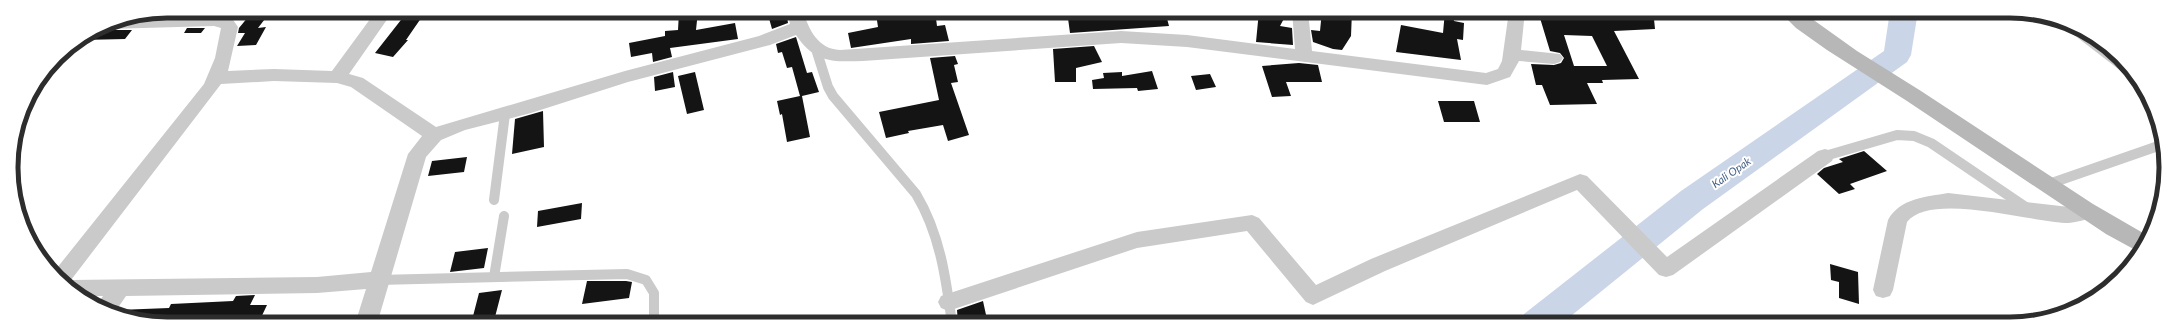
<svg xmlns="http://www.w3.org/2000/svg" width="2177" height="335" viewBox="0 0 2177 335" font-family="Lato,sans-serif">
<style>
.lines{fill:none;stroke-linecap:round;stroke-linejoin:round}
.river{fill:#cad6e7;fill-rule:evenodd}
.building{fill:#141414;fill-rule:evenodd}
.lane{stroke:#cacaca;stroke-width:10}
.street{fill:#cacaca;fill-rule:evenodd}
.secondary{fill:#b7b7b7;fill-rule:evenodd}
.labels{text-anchor:middle;dominant-baseline:central;stroke-width:4;stroke-linejoin:round;paint-order:stroke}
.water-label{font-size:11px;font-style:italic;fill:#445f86;stroke:#fff}
.rim{fill:none;stroke:#2d2d2d;stroke-width:5}
</style>
<rect width="100%" height="100%" fill="#fff"/>
<g class="lines">
<path class="river" d="M 1890,11 L 1918,11 L 1911,55 L 1907,62 L 1703,209 L 1561,324 L 1519,324 L 1524,314 L 1681,191 L 1884,51 Z"/>
</g>
<path class="building" d="M 253,11 L 271,11 L 258,28 L 266,27 L 256,45 L 237,46 L 245,33 L 238,33 L 239,28 Z
M 408,11 L 426,11 L 406,40 L 408,40 L 393,57 L 375,53 Z
M 698,11 L 696,30 L 735,23 L 738,39 L 670,48 L 672,57 L 653,62 L 652,53 L 631,57 L 629,43 L 665,36 L 665,31 L 678,30 L 679,12 Z
M 767,11 L 786,11 L 788,23 L 772,29 Z
M 896,11 L 935,11 L 937,26 L 945,25 L 949,41 L 911,44 L 911,39 L 851,48 L 848,33 L 878,27 L 876,14 Z
M 1067,11 L 1076,11 L 1079,15 L 1105,13 L 1105,11 L 1120,11 L 1120,15 L 1165,11 L 1169,26 L 1070,33 Z
M 1259,11 L 1288,11 L 1280,26 L 1292,28 L 1293,45 L 1256,42 Z
M 1322,11 L 1352,11 L 1351,36 L 1342,50 L 1333,49 L 1313,42 L 1311,30 L 1320,31 Z
M 1445,11 L 1452,11 L 1454,21 L 1464,23 L 1463,40 L 1457,39 L 1461,60 L 1396,52 L 1401,25 L 1443,33 Z
M 1612,11 L 1645,11 L 1649,19 L 1654,19 L 1655,29 L 1614,31 L 1639,79 L 1602,80 L 1603,83 L 1587,83 L 1597,104 L 1550,105 L 1542,85 L 1536,85 L 1531,64 L 1554,65 L 1561,63 L 1564,58 L 1560,53 L 1550,51 L 1540,18 L 1567,19 L 1566,16 L 1615,17 ZM 1564,35 L 1592,36 L 1607,66 L 1574,66 Z
M 100,28 L 107,30 L 132,30 L 125,39 L 82,40 Z
M 187,28 L 205,28 L 201,33 L 184,33 Z
M 796,37 L 807,73 L 812,72 L 819,92 L 802,96 L 810,137 L 787,142 L 782,114 L 780,115 L 777,101 L 800,96 L 792,67 L 787,68 L 782,52 L 778,53 L 776,44 Z
M 1094,46 L 1102,62 L 1076,68 L 1076,82 L 1055,82 L 1053,49 Z
M 955,56 L 958,64 L 954,65 L 958,82 L 951,83 L 969,135 L 948,141 L 943,125 L 908,131 L 909,133 L 886,138 L 879,112 L 939,100 L 930,58 Z
M 1299,63 L 1318,65 L 1322,82 L 1286,82 L 1291,96 L 1272,97 L 1262,66 Z
M 1152,71 L 1158,89 L 1138,91 L 1137,88 L 1093,89 L 1092,80 L 1104,78 L 1103,73 L 1122,72 L 1122,76 Z
M 673,72 L 675,87 L 655,91 L 654,77 Z
M 695,72 L 704,110 L 687,114 L 678,76 Z
M 1210,74 L 1216,87 L 1196,90 L 1191,76 Z
M 1438,101 L 1474,101 L 1480,122 L 1444,122 Z
M 543,111 L 544,147 L 512,154 L 515,119 Z
M 1864,151 L 1887,171 L 1850,184 L 1855,189 L 1839,194 L 1817,174 L 1824,168 L 1843,162 L 1839,159 Z
M 467,157 L 464,172 L 428,176 L 432,161 Z
M 582,203 L 581,219 L 537,227 L 538,211 Z
M 488,248 L 484,268 L 450,272 L 455,252 Z
M 1830,264 L 1858,272 L 1859,304 L 1839,298 L 1839,282 L 1831,280 Z
M 587,281 L 626,281 L 632,282 L 629,298 L 582,304 Z
M 502,290 L 495,317 L 472,320 L 479,293 Z
M 255,295 L 250,305 L 267,305 L 258,324 L 157,324 L 117,313 L 118,310 L 169,308 L 171,304 L 233,301 L 236,296 Z
M 983,301 L 988,324 L 958,324 L 957,310 Z"/>
<g class="lines">
<path class="lane" d="M 2068,24 L 2133,74
M 816,49 L 828,87 L 833,96 L 916,194 C 940,234 946,278 952,324
M 1825,156 L 1897,135 L 1914,136 L 1931,143 L 2027,208
M 2046,185 L 2161,145
M 494,200 L 505,114
M 494,277 L 504,216
M 378,280 L 627,274 L 646,280 L 654,293 L 654,324"/>
<path class="street" d="M 376,11 L 393,11 L 349,74 L 363,78 L 436,127 L 625,71 L 759,36 L 790,24 L 787,11 L 803,11 C 809,30 818,49 840,50 L 1121,31 L 1187,35 L 1295,49 L 1292,11 L 1308,11 L 1312,51 L 1486,73 L 1498,69 L 1502,61 L 1509,11 L 1525,11 L 1521,50 L 1560,54 L 1563,58 L 1560,62 L 1554,64 L 1519,61 L 1510,77 L 1487,85 L 1187,47 L 1121,43 L 863,61 C 832,62 815,63 796,35 L 770,45 L 628,82 L 531,113 L 465,130 L 441,140 L 426,157 L 377,324 L 355,324 L 366,289 L 317,293 L 126,296 L 115,312 L 96,306 L 103,296 L 83,296 L 53,273 L 204,84 L 215,58 L 221,28 L 214,26 L 107,29 L 101,27 C 124,12 197,13 225,15 L 231,17 L 238,27 L 228,71 L 274,69 L 332,71 ZM 274,81 L 337,83 L 351,87 L 422,136 L 408,154 L 371,272 L 317,277 L 71,280 L 221,84 Z
M 1825,149 L 1832,151 L 1834,156 L 1832,161 L 1673,275 L 1666,277 L 1659,275 L 1577,190 L 1385,271 L 1313,305 L 1306,302 L 1247,231 L 1137,248 L 948,311 L 941,308 L 938,302 L 941,296 L 1137,232 L 1252,215 L 1259,218 L 1316,285 L 1371,259 L 1580,174 L 1587,176 L 1667,257 L 1818,151 Z
M 1948,193 L 2069,207 L 2086,204 L 2093,207 L 2096,212 L 2093,217 C 2086,220 2077,222 2069,223 C 2033,223 1931,191 1907,222 L 1893,290 L 1890,296 L 1883,298 L 1876,296 L 1873,290 L 1888,220 C 1900,198 1926,197 1948,193 Z"/>
<path class="secondary" d="M 1779,11 L 1801,11 L 1857,51 L 1921,91 L 2093,204 L 2150,237 L 2139,252 L 2106,234 L 1907,101 L 1827,50 L 1796,28 Z"/>
</g>
<g class="labels">
<g class="water-label">
<text transform="translate(1731 172) rotate(-35)">Kali Opak</text>
</g>
</g>
<path d="M0 0H2177V335H0ZM167 18H2010A149 149 0 0 1 2159 167V168A149 149 0 0 1 2010 317H167A149 149 0 0 1 18 168V167A149 149 0 0 1 167 18Z" fill="#fff" fill-rule="evenodd"/>
<path class="rim" d="M167 18H2010A149 149 0 0 1 2159 167V168A149 149 0 0 1 2010 317H167A149 149 0 0 1 18 168V167A149 149 0 0 1 167 18Z"/>
</svg>
